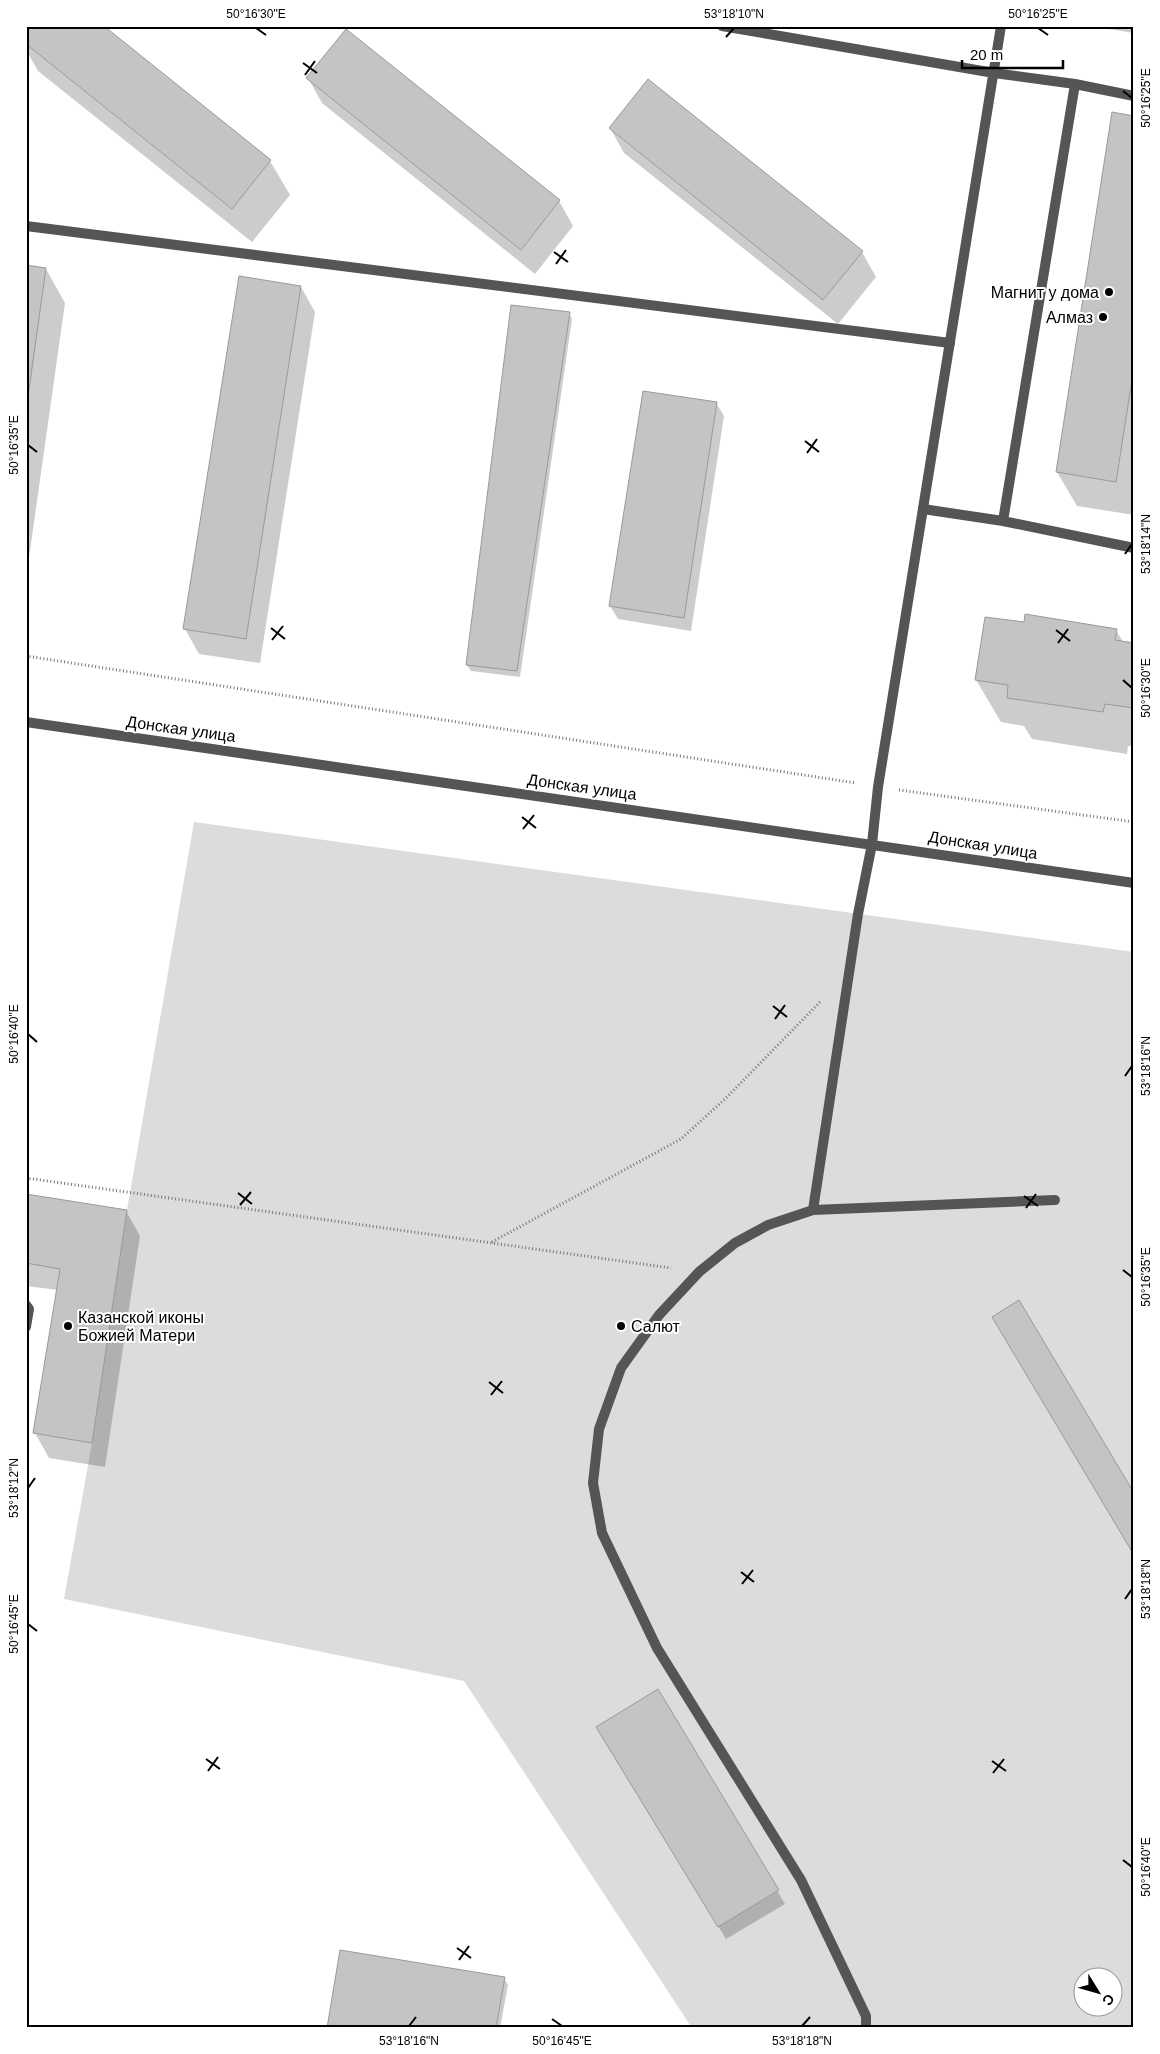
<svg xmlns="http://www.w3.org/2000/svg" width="1160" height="2054" viewBox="0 0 1160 2054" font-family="Arial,sans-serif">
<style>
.pitch{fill:#dcdcdc;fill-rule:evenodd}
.shadow{fill:#0003}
.building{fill:#c4c4c4;stroke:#999}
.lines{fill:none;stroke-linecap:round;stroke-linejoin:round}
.path{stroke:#777;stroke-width:3;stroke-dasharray:1 2.5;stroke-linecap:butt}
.lane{stroke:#555;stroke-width:10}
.street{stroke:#555;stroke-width:10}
.ticks{fill:none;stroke:#000;stroke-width:2}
.poi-dot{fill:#000;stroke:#fff;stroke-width:2}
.labels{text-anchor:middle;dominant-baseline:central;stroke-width:4;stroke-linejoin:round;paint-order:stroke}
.poi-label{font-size:16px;fill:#000;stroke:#fff;text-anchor:end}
.street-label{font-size:16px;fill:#000;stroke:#fff}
.neatline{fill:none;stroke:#000;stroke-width:2}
.ticks-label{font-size:12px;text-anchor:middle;fill:#000}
</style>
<rect width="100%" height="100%" fill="#fff"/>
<path class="pitch" d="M 194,822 L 1134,952 L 1134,2028 L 692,2028 L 464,1681 L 64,1599 L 92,1443 L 127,1210 ZM 1082,1976 L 1112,1976 L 1112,2006 L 1082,2006 Z"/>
<path class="shadow" d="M 102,26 L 270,161 L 290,195 L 252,242 L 38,71 L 26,50 L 26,28 Z
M 1089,26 L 1134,26 L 1134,33 Z
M 308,78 L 559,201 L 573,226 L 535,274 L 322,103 Z
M 1134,117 L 1134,515 L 1077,506 L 1057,472 Z
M 610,128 L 862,252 L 876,277 L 838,324 L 624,153 Z
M 26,267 L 46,269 L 65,303 L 26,579 Z
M 301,287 L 315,312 L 260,663 L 199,654 L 185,629 Z
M 569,313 L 572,319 L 520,677 L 471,671 L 467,665 Z
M 716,403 L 724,416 L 691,631 L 618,619 L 610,606 Z
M 1025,624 L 1116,630 L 1123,642 L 1134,644 L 1134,746 L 1128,746 L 1127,754 L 1032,739 L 1024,726 L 1001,722 L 976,680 Z
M 26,1196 L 126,1211 L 140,1236 L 105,1467 L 49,1458 L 35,1433 L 58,1290 L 26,1286 Z
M 657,1691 L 785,1904 L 726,1939 L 605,1740 Z
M 504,1979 L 508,1985 L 500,2028 L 328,2028 Z"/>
<path class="building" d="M 26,26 L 104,26 L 271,160 L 232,209 L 26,44 Z
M 346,29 L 560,200 L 521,250 L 306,78 Z
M 648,79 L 863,251 L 823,300 L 609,128 Z
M 1112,112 L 1134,116 L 1134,367 L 1116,482 L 1056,472 Z
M 26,265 L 46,268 L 26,411 Z
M 239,276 L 301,286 L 246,639 L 183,629 Z
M 511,305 L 570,312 L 517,671 L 466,665 Z
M 643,391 L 717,402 L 684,618 L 609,606 Z
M 1025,614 L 1117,629 L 1115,640 L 1134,643 L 1134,708 L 1105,704 L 1103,712 L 1007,698 L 1008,685 L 975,680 L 985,617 L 1024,622 Z
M 26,1194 L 127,1210 L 92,1443 L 33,1433 L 60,1269 L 26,1263 Z
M 1019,1300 L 1134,1493 L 1134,1555 L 992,1317 Z
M 658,1689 L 779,1890 L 718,1927 L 596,1727 Z
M 340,1950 L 505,1977 L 496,2028 L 327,2028 Z"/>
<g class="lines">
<path class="path" d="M 26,656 L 856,783
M 899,790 L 1134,822
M 26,1178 L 671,1268
M 492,1242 L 681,1139 L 726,1098 L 820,1002"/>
<path class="lane" d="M 994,73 L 1075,84 L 1134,96
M 26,226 L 950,343
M 923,509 L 1003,521 L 1134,548
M 1003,521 L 1075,84
M 813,1210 L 858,914 L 872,844
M 26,1305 L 29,1309 L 26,1327
M 866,2028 L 866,2016 L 801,1880 L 657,1648 L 602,1533 L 593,1483 L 599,1429 L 621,1368 L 659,1315 L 699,1272 L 735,1243 L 768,1225 L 813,1210 L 1055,1200"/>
<path class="street" d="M 722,26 L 994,73
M 26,722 L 1134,883
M 872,844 L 878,787 L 1001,26"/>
</g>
<path class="ticks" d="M 256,28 L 266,35M 1038,28 L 1048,35M 726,37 L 734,28M 303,63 L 317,73M 305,75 L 315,61M 1123,91 L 1132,98M 554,252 L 568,262M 556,264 L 566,250M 805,441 L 819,452M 28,445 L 37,452M 807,453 L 817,439M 1125,554 L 1132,544M 271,628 L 285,639M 1056,630 L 1070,641M 272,640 L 283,626M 1058,643 L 1068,629M 1123,680 L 1132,688M 522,817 L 536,828M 523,829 L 534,815M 773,1006 L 787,1017M 775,1019 L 785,1005M 28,1034 L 37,1042M 1125,1076 L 1132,1066M 238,1193 L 252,1204M 1024,1196 L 1038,1206M 240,1205 L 251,1192M 1026,1208 L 1036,1194M 1123,1270 L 1132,1277M 489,1382 L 503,1393M 491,1395 L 502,1381M 28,1488 L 35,1478M 741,1572 L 754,1582M 742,1584 L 753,1570M 1125,1599 L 1132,1589M 28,1624 L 37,1631M 206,1759 L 220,1769M 992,1761 L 1006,1771M 208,1771 L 218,1757M 993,1773 L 1004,1759M 1123,1860 L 1132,1867M 457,1948 L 471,1958M 459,1960 L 469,1946M 552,2019 L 562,2026M 409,2026 L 416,2017M 802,2026 L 810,2017"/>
<g class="poi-dot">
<circle cx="1109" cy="292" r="5"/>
<circle cx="1103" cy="317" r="5"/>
<circle cx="68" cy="1326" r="5"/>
<circle cx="621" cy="1326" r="5"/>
</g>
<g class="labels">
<g class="poi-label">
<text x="1099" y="292">Магнит у дома</text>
<text x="1093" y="317">Алмаз</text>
<text x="78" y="1317" text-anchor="start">Казанской иконы<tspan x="78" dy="18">Божией Матери</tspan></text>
<text x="631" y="1326" text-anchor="start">Салют</text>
</g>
<g class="street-label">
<text transform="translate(181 729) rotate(8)">Донская улица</text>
<text transform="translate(582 787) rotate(8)">Донская улица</text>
<text transform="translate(983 845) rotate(9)">Донская улица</text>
</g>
</g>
<rect width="1160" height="2054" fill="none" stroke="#ffffff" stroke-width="55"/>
<g transform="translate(1098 1992) rotate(127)"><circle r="24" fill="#ffffff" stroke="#999999"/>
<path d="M0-4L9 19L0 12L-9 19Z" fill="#000000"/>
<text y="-8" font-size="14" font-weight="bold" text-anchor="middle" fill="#000000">С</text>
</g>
<path d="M962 60v8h101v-8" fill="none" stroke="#000000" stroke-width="2.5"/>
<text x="970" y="60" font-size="15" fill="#000000" stroke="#ffffff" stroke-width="4" paint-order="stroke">20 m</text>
<rect x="28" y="28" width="1104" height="1998" class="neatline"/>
<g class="ticks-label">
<text x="256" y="18">50°16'30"E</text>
<text x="734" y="18">53°18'10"N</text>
<text x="1038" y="18">50°16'25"E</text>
<text transform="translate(1146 98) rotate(-90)" y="4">50°16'25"E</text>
<text transform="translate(14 445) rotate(-90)" y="4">50°16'35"E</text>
<text transform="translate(1146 544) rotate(-90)" y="4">53°18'14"N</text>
<text transform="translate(1146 688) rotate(-90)" y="4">50°16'30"E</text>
<text transform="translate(14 1034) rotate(-90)" y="4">50°16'40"E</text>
<text transform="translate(1146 1066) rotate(-90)" y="4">53°18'16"N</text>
<text transform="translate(1146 1277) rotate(-90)" y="4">50°16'35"E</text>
<text transform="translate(14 1488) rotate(-90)" y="4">53°18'12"N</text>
<text transform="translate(1146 1589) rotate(-90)" y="4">53°18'18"N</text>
<text transform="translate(14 1624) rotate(-90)" y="4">50°16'45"E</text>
<text transform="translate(1146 1867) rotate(-90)" y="4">50°16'40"E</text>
<text x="409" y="2045">53°18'16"N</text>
<text x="562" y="2045">50°16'45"E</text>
<text x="802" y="2045">53°18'18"N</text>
</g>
</svg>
